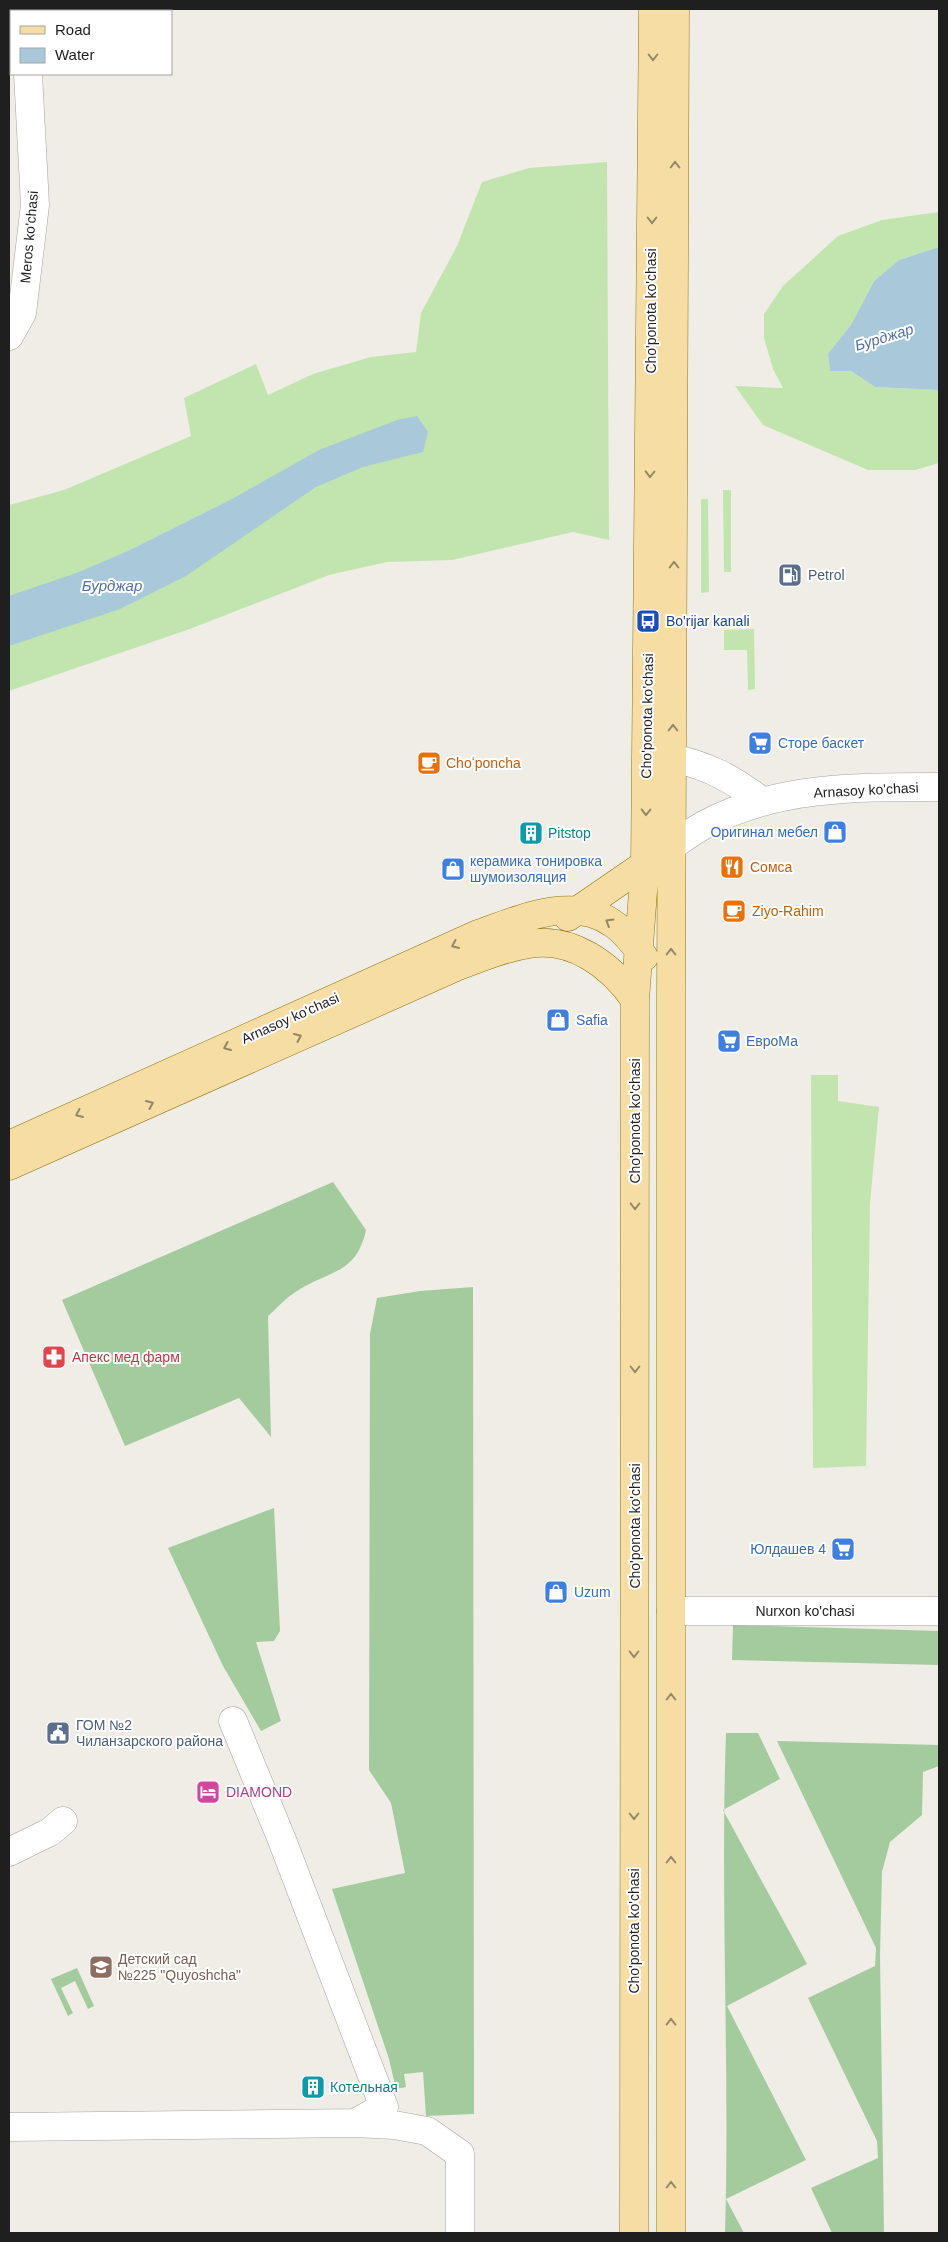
<svg xmlns="http://www.w3.org/2000/svg" width="948" height="2242" viewBox="0 0 948 2242" font-family="Arial,sans-serif">
<style>
.grass{fill:#c2e5af}
.forest{fill:#a4cb9d}
.water{fill:#a9c8d9}
.lines{fill:none;stroke-linecap:round;stroke-linejoin:round}
.minor-casing{stroke:#a3a3a3;stroke-width:29}
.major-casing{stroke:#8f750a;stroke-width:29}
.minor{stroke:#fff;stroke-width:28}
.major{stroke:#f5dda4;stroke-width:28}
.oneway{stroke:#958868}
.labels{text-anchor:middle;dominant-baseline:central;stroke-width:4;stroke-linejoin:round;paint-order:stroke}
.street-label{font-size:14px;fill:#1f1f1f;stroke:#fff}
.service-label{font-size:14px;fill:#4e5e75;stroke:#fff;text-anchor:start}
.transit-label{font-size:14px;fill:#164399;stroke:#fff;text-anchor:start}
.shop-label{font-size:14px;fill:#366cbe;stroke:#fff;text-anchor:start}
.food-label{font-size:14px;fill:#c56008;stroke:#fff;text-anchor:start}
.culture-label{font-size:14px;fill:#0d838f;stroke:#fff;text-anchor:start}
.health-label{font-size:14px;fill:#be3a42;stroke:#fff;text-anchor:start}
.hotel-label{font-size:14px;fill:#b23c85;stroke:#fff;text-anchor:start}
.education-label{font-size:14px;fill:#785e54;stroke:#fff;text-anchor:start}
.water-label{font-size:15px;font-style:italic;fill:#5171a8;stroke:#fff}
</style>
<rect width="100%" height="100%" fill="#efede5"/>
<path class="grass" d="M 607,162 L 609,540 L 573,532 L 452,560 L 387,562 L 329,575 L 187,630 L 9,691 L 9,505 L 64,490 L 191,436 L 184,398 L 256,364 L 268,395 L 313,374 L 371,357 L 416,352 L 421,313 L 457,246 L 482,182 L 529,168 Z
M 939,212 L 939,247 L 899,260 L 874,281 L 851,325 L 828,355 L 830,370 L 851,371 L 875,387 L 939,390 L 939,463 L 915,470 L 868,470 L 763,425 L 735,386 L 783,388 L 773,369 L 764,338 L 764,314 L 783,286 L 838,236 L 882,220 Z
M 723,490 L 731,490 L 731,572 L 724,572 Z
M 701,499 L 708,499 L 709,592 L 701,593 Z
M 754,629 L 755,689 L 748,690 L 747,650 L 724,650 L 724,630 Z
M 811,1075 L 838,1075 L 838,1101 L 879,1107 L 870,1203 L 866,1466 L 813,1468 Z"/>
<path class="forest" d="M 333,1182 L 366,1230 C 356,1276 327,1270 294,1293 C 285,1299 277,1308 268,1316 L 271,1437 L 239,1398 L 125,1446 L 62,1300 Z
M 473,1287 L 474,2114 L 426,2116 L 423,2072 L 404,2074 L 406,2087 L 396,2089 L 389,2059 L 332,1889 L 405,1873 L 391,1803 L 369,1770 L 370,1334 L 377,1298 L 420,1291 Z
M 274,1508 L 280,1631 L 274,1641 L 256,1642 L 281,1721 L 261,1731 L 223,1666 L 168,1548 Z
M 733,1625 L 939,1631 L 939,1665 L 732,1660 Z
M 726,1733 L 758,1733 L 780,1779 L 723,1810 L 807,1964 L 727,2006 L 806,2160 L 726,2199 L 744,2233 L 725,2233 C 730,2067 720,1900 726,1733 Z
M 777,1741 L 939,1745 L 939,1766 L 923,1772 L 922,1815 L 890,1842 L 882,1872 L 880,1956 L 884,2233 L 832,2233 L 811,2188 L 878,2158 L 877,2141 L 808,1998 L 875,1966 L 876,1948 Z
M 77,1968 L 94,2006 L 88,2009 L 75,1981 L 61,1988 L 73,2013 L 68,2016 L 51,1979 Z"/>
<path class="water" d="M 939,247 L 939,390 L 875,387 L 851,371 L 830,371 L 828,354 L 851,325 L 874,281 L 899,260 Z
M 417,416 L 428,432 L 423,452 L 363,467 L 316,487 L 186,576 L 120,609 L 9,646 L 9,596 L 79,572 L 128,551 L 230,500 L 319,450 L 397,420 Z"/>
<g class="lines">
<g class="minor-casing">
<path id="minor" d="M 23,9 L 24,11
M 9,336 L 22,313 L 35,205 L 28,74
M 673,758 C 711,767 731,778 763,802
M 672,846 C 682,839 693,831 704,825 C 775,786 860,787 939,787
M 671,1611 L 939,1611
M 233,1721 L 282,1840 L 384,2107 L 355,2123
M 9,1852 L 50,1832 L 63,1821
M 9,2127 L 355,2123 L 394,2125 L 427,2131 L 460,2154 L 460,2233"/>
</g>
<g class="major-casing">
<path id="major" d="M 568,917 L 654,858
M 9,1145 L 478,934 C 518,920 572,895 612,923 C 625,931 635,945 644,957
M 9,1166 L 456,967 C 479,958 504,948 529,944 C 572,936 612,966 635,1000
M 634,2233 L 635,1000 L 645,864 L 653,9
M 671,2233 L 671,1001 L 675,9"/>
</g>
<use href="#minor" class="minor"/>
<use href="#major" class="major"/>
</g>
<defs><path id="oneway-chevron" d="M-2-3.5L2.5 0L-2 3.5" fill="none" stroke-width="1.6" stroke-linecap="round" stroke-linejoin="round" transform="scale(1.25)"/></defs>
<g class="oneway">
<use href="#oneway-chevron" transform="translate(653 57) rotate(90)"/>
<use href="#oneway-chevron" transform="translate(675 165) rotate(-90)"/>
<use href="#oneway-chevron" transform="translate(652 220) rotate(90)"/>
<use href="#oneway-chevron" transform="translate(650 474) rotate(91)"/>
<use href="#oneway-chevron" transform="translate(674 565) rotate(-90)"/>
<use href="#oneway-chevron" transform="translate(673 728) rotate(-90)"/>
<use href="#oneway-chevron" transform="translate(646 812) rotate(91)"/>
<use href="#oneway-chevron" transform="translate(609 922) rotate(-149)"/>
<use href="#oneway-chevron" transform="translate(455 945) rotate(156)"/>
<use href="#oneway-chevron" transform="translate(671 952) rotate(-90)"/>
<use href="#oneway-chevron" transform="translate(298 1037) rotate(-24)"/>
<use href="#oneway-chevron" transform="translate(227 1047) rotate(156)"/>
<use href="#oneway-chevron" transform="translate(150 1104) rotate(-24)"/>
<use href="#oneway-chevron" transform="translate(79 1114) rotate(156)"/>
<use href="#oneway-chevron" transform="translate(635 1206) rotate(90)"/>
<use href="#oneway-chevron" transform="translate(635 1369) rotate(90)"/>
<use href="#oneway-chevron" transform="translate(634 1654) rotate(90)"/>
<use href="#oneway-chevron" transform="translate(671 1697) rotate(-90)"/>
<use href="#oneway-chevron" transform="translate(634 1816) rotate(90)"/>
<use href="#oneway-chevron" transform="translate(671 1860) rotate(-90)"/>
<use href="#oneway-chevron" transform="translate(671 2022) rotate(-90)"/>
<use href="#oneway-chevron" transform="translate(671 2185) rotate(-90)"/>
</g>
<defs>
<g id="fuel-square" transform="scale(1.25)"><rect x="-9" y="-9" width="18" height="18" rx="4" fill="#5c6f8a" stroke="#fff"/><path d="M-5.5-6h7V0h2V4h1.3V-2.5L3-4.5l.8-.8L6-3V5H2.5V1h-1V6h-7ZM-4.2-4.7v3.2H.2V-4.7Z" fill="#fff"/></g>
<g id="bus-square" transform="scale(1.25)"><rect x="-9" y="-9" width="18" height="18" rx="4" fill="#1a4fb4" stroke="#fff"/><path d="M-5-6H5V4H4V6H2V4H-2V6H-4V4H-5ZM-3.5-4V0h7V-4ZM-3.5 1.2v1.5H-2V1.2ZM2 1.2v1.5H3.5V1.2Z" fill="#fff"/></g>
<g id="supermarket-square" transform="scale(1.25)"><rect x="-9" y="-9" width="18" height="18" rx="4" fill="#3f7fe0" stroke="#fff"/><path d="M-6-5.5h2.5l.6 2H6L4.5 2H-2.5L-4.4-4H-6ZM-1.5 3.2a1.3 1.3 0 1 0 .1 0ZM3 3.2a1.3 1.3 0 1 0 .1 0Z" fill="#fff"/></g>
<g id="cafe-square" transform="scale(1.25)"><rect x="-9" y="-9" width="18" height="18" rx="4" fill="#e8710a" stroke="#fff"/><path d="M-5.5-4.5H6V0H3Q3 3.5 0 3.5H-2.5Q-5.5 3.5-5.5 0ZM3-3.2v2h1.7v-2ZM-6 4.5H4V6H-6Z" fill="#fff"/></g>
<g id="shop-square" transform="scale(1.25)"><rect x="-9" y="-9" width="18" height="18" rx="4" fill="#3f7fe0" stroke="#fff"/><path d="M-5-2.5h2.3a2.7 3.5 0 0 1 5.4 0H5L5.5 6h-11ZM-1.5-2.5h3a1.5 2.3 0 0 0-3 0Z" fill="#fff"/></g>
<g id="building-square" transform="scale(1.25)"><rect x="-9" y="-9" width="18" height="18" rx="4" fill="#0f9aa8" stroke="#fff"/><path d="M-4-6H4V6H1V3H-1V6H-4ZM-2.5-4.3h1.7v1.8h-1.7ZM.8-4.3h1.7v1.8H.8ZM-2.5-1h1.7V.8h-1.7ZM.8-1h1.7V.8H.8Z" fill="#fff"/></g>
<g id="restaurant-square" transform="scale(1.25)"><rect x="-9" y="-9" width="18" height="18" rx="4" fill="#e8710a" stroke="#fff"/><path d="M-5-6h1v4h1v-4h1v4h1v-4h1v5L-1.5 .5V6h-2V.5L-5-1ZM5-6V6H3V1.5H1.5Q1.5-4 5-6Z" fill="#fff"/></g>
<g id="pharmacy-square" transform="scale(1.25)"><rect x="-9" y="-9" width="18" height="18" rx="4" fill="#e0444e" stroke="#fff"/><path d="M-2-6h4v4h4v4h-4v4h-4v-4h-4v-4h4Z" fill="#fff"/></g>
<g id="civic-square" transform="scale(1.25)"><rect x="-9" y="-9" width="18" height="18" rx="4" fill="#5c6f8a" stroke="#fff"/><path d="M-.6-6.5H3V-4.5H.6V-3L4-1V1h2V6H-6V1h2V-1L-.6-3ZM-1.2 2.5V6h2.4V2.5Z" fill="#fff"/></g>
<g id="hotel-square" transform="scale(1.25)"><rect x="-9" y="-9" width="18" height="18" rx="4" fill="#d1479c" stroke="#fff"/><path d="M-6-4.5h1.5V1H6V5H4.5V3h-9V5H-6ZM-4 0a1.8 1.8 0 1 1 3.6 0ZM.5 0V-2.5h3Q6-2.5 6 0Z" fill="#fff"/></g>
<g id="school-square" transform="scale(1.25)"><rect x="-9" y="-9" width="18" height="18" rx="4" fill="#8d6e63" stroke="#fff"/><path d="M0-5L7-2L0 1L-7-2ZM-4 1L0 2.5L4 1V4Q0 6-4 4Z" fill="#fff"/></g>
</defs>
<g fill-rule="evenodd">
<use href="#fuel-square" x="790" y="575"/>
<use href="#bus-square" x="648" y="621"/>
<use href="#supermarket-square" x="760" y="743"/>
<use href="#cafe-square" x="429" y="763"/>
<use href="#shop-square" x="835" y="832"/>
<use href="#building-square" x="531" y="833"/>
<use href="#restaurant-square" x="732" y="867"/>
<use href="#shop-square" x="453" y="869"/>
<use href="#cafe-square" x="734" y="911"/>
<use href="#shop-square" x="558" y="1020"/>
<use href="#supermarket-square" x="729" y="1041"/>
<use href="#pharmacy-square" x="54" y="1357"/>
<use href="#supermarket-square" x="843" y="1549"/>
<use href="#shop-square" x="556" y="1592"/>
<use href="#civic-square" x="58" y="1733"/>
<use href="#hotel-square" x="208" y="1792"/>
<use href="#school-square" x="101" y="1967"/>
<use href="#building-square" x="313" y="2087"/>
</g>
<g class="labels">
<g class="street-label">
<text transform="translate(29 237) rotate(-85)">Meros ko'chasi</text>
<text transform="translate(651 311) rotate(-90)">Cho'ponota ko'chasi</text>
<text transform="translate(647 716) rotate(-89)">Cho'ponota ko'chasi</text>
<text transform="translate(866 790) rotate(-3)">Arnasoy ko'chasi</text>
<text transform="translate(290 1018) rotate(-24)">Arnasoy ko'chasi</text>
<text transform="translate(635 1121) rotate(-90)">Cho'ponota ko'chasi</text>
<text transform="translate(635 1526) rotate(-90)">Cho'ponota ko'chasi</text>
<text x="805" y="1611">Nurxon ko'chasi</text>
<text transform="translate(634 1931) rotate(-90)">Cho'ponota ko'chasi</text>
</g>
<g class="service-label">
<text x="808" y="575">Petrol</text>
<text x="76" y="1725">ГОМ №2<tspan x="76" dy="16">Чиланзарского района</tspan></text>
</g>
<g class="transit-label">
<text x="666" y="621">Bo'rijar kanali</text>
</g>
<g class="shop-label">
<text x="778" y="743">Сторе баскет</text>
<text x="818" y="832" text-anchor="end">Оригинал мебел</text>
<text x="470" y="861">керамика тонировка<tspan x="470" dy="16">шyмоизоляция</tspan></text>
<text x="576" y="1020">Safia</text>
<text x="746" y="1041">ЕвроМа</text>
<text x="826" y="1549" text-anchor="end">Юлдашев 4</text>
<text x="574" y="1592">Uzum</text>
</g>
<g class="food-label">
<text x="446" y="763">Choʻponcha</text>
<text x="750" y="867">Сомса</text>
<text x="752" y="911">Ziyo-Rahim</text>
</g>
<g class="culture-label">
<text x="548" y="833">Pitstop</text>
<text x="330" y="2087">Котельная</text>
</g>
<g class="health-label">
<text x="72" y="1357">Апекс мед фарм</text>
</g>
<g class="hotel-label">
<text x="226" y="1792">DIAMOND</text>
</g>
<g class="education-label">
<text x="118" y="1959">Детский сад<tspan x="118" dy="16">№225 "Quyoshcha"</tspan></text>
</g>
<g class="water-label">
<text transform="translate(884 337) rotate(-17)">Бурджар</text>
<text x="112" y="585">Бурджар</text>
</g>
</g>
<rect width="948" height="2242" fill="none" stroke="#1f1f1f" stroke-width="20"/>
<rect x="10" y="10" width="162" height="65" fill="#ffffff" stroke="#a5a5a5"/>
<rect x="20" y="26" width="25" height="8" fill="#f5dda4" stroke="#a5a5a5"/>
<text x="55" y="35" font-size="15" fill="#1f1f1f">Road</text>
<rect x="20" y="48" width="25" height="15" fill="#a9c8d9" stroke="#a5a5a5"/>
<text x="55" y="60" font-size="15" fill="#1f1f1f">Water</text>
</svg>
